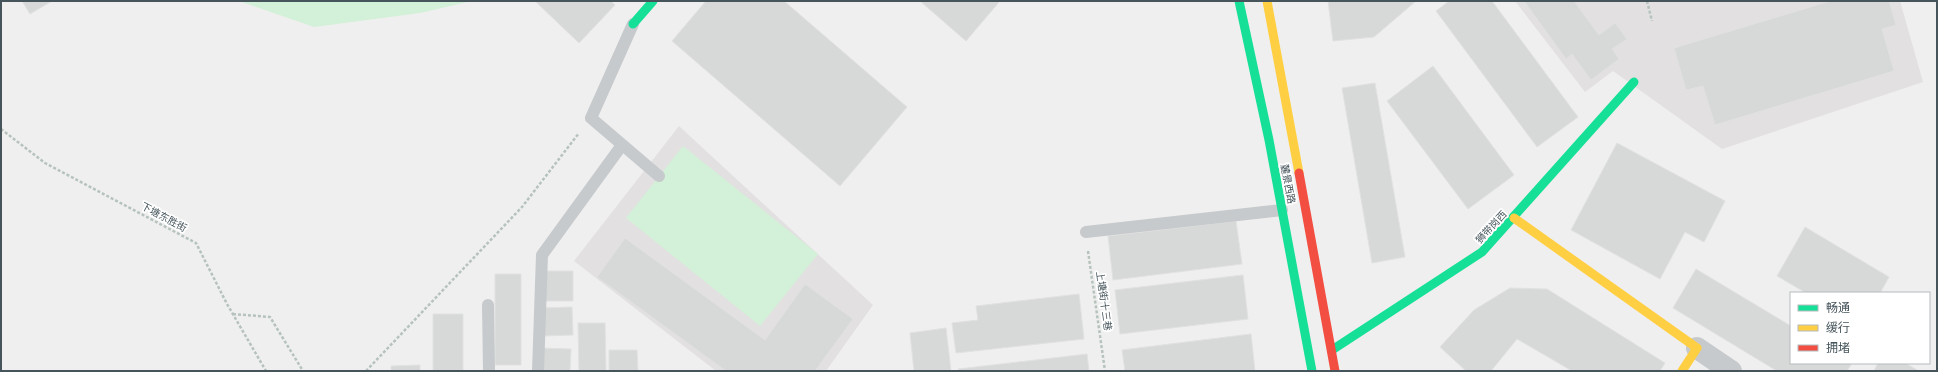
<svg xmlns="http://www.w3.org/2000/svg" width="1938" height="372" viewBox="0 0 1938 372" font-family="Roboto,'Noto Sans SC',sans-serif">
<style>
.education{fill:#e2e0e1}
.green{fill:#d3f0d8}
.building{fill:#d7d8d8;stroke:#e1e1e2}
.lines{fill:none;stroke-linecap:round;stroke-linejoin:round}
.path{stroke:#b5c3bc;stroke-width:2.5;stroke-dasharray:3 2;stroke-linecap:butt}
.lane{stroke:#c6cacc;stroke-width:12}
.street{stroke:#c6cacc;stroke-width:22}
.fast{stroke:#16e098;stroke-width:9}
.slow{stroke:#ffcf43;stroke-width:9}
.jam{stroke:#f24e42;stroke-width:9}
.labels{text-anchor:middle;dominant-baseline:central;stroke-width:3.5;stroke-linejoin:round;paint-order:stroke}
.street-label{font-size:10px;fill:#46555c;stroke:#fff}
</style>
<rect width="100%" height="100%" fill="#f0efef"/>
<path class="education" d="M 1515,1 L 1900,1 L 1923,82 L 1722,149 L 1613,71 L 1585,92 Z
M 679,126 L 873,305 L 826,371 L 716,371 L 574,261 Z"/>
<path class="green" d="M 239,1 L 472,1 L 420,13 L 314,27 Z
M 683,146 L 818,254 L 760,326 L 626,218 Z"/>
<path class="building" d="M 22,1 L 52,1 L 30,14 Z
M 535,1 L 611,1 L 615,5 L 579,43 Z
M 706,1 L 784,1 L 907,107 L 840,186 L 672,41 Z
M 920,1 L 1000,1 L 966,41 Z
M 1328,1 L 1416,1 L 1374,37 L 1333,41 Z
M 1449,1 L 1492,1 L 1578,117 L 1537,147 L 1436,11 Z
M 1524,1 L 1574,1 L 1599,35 L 1615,23 L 1627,39 L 1612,49 L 1619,59 L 1591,80 L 1572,54 L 1566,59 Z
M 1830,1 L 1889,1 L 1896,25 L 1882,29 L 1894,71 L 1715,125 L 1703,86 L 1686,90 L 1674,48 Z
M 1433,66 L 1514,175 L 1468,209 L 1387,101 Z
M 1375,83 L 1405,257 L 1372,263 L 1342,88 Z
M 1617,143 L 1725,201 L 1704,242 L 1685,232 L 1660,279 L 1571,230 Z
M 1236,221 L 1242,264 L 1113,280 L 1108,236 Z
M 1805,227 L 1889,277 L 1880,293 L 1806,293 L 1777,276 Z
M 625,238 L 765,340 L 805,284 L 853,319 L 815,371 L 726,371 L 597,277 Z
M 1696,269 L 1791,326 L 1791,363 L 1852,363 L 1847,371 L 1777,371 L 1673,308 Z
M 544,271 L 573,271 L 573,301 L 544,301 Z
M 495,274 L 521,274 L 521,365 L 495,365 Z
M 1243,275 L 1248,319 L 1120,334 L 1115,290 Z
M 1510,288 L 1547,289 L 1665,363 L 1660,371 L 1572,371 L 1517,339 L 1491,371 L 1466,371 L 1440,347 L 1474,310 Z
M 1079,294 L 1084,339 L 956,353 L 952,323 L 978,320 L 976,306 Z
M 572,307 L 573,335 L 542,336 L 541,308 Z
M 433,314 L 463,314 L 463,371 L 433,371 Z
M 578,323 L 605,323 L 606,371 L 579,371 Z
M 946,328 L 951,371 L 914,371 L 910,333 Z
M 1251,334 L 1255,371 L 1125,371 L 1122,350 Z
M 539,348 L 571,349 L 570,371 L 538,371 Z
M 609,350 L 637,350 L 638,371 L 609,371 Z
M 1087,354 L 1089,371 L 959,371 L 958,369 Z
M 1878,363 L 1905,363 L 1919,371 L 1874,371 Z
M 420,365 L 420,371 L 391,371 L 391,366 Z"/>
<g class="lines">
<path class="path" d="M 1647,1 L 1652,21
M 1,129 L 45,163 L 196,243 L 227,304 L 266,371
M 1088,251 L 1105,371
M 233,314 L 270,317 L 303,371
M 366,371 L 522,207 L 579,133"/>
<path class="lane" d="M 633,24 L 591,118 L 659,176
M 1086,232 L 1282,210
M 488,305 L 489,371
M 538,371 L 542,255 L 622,145"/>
<path class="street" d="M 1697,348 L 1731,371"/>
<path class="fast" d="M 1239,1 L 1269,140 L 1312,371
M 633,24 L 653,1
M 1332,350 L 1482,252 L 1634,82"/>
<path class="slow" d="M 1267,1 L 1299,173
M 1514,218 L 1697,348 L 1682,371"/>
<path class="jam" d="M 1299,173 L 1335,371"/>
</g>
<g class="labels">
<g class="street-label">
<text transform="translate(1288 184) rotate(79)">麓景西路</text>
<text transform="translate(164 217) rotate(28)">下塘东胜街</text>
<text transform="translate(1491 227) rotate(-47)">狮带岗西</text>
<text transform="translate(1104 301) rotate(82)">上塘街十三巷</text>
</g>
</g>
<rect width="1938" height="372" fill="none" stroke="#46555c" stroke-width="4"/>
<rect x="1790" y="292" width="140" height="72" fill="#ffffff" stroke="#b5bbbe"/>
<rect x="1798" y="305" width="20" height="6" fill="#16e098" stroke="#b5bbbe"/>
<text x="1826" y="312" font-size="12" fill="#46555c">畅通</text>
<rect x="1798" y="325" width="20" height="6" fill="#ffcf43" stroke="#b5bbbe"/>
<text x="1826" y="332" font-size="12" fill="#46555c">缓行</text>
<rect x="1798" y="345" width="20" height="6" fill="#f24e42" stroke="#b5bbbe"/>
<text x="1826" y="352" font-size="12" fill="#46555c">拥堵</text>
</svg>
